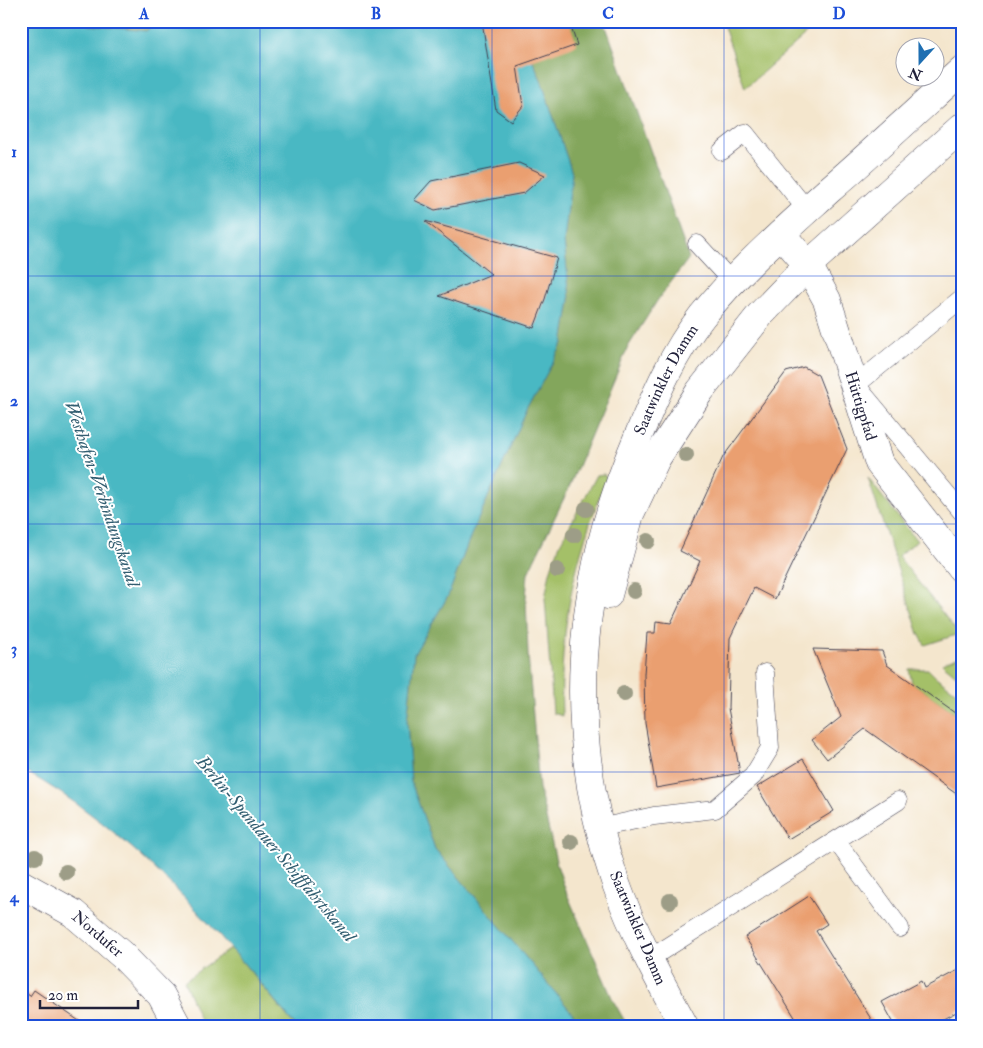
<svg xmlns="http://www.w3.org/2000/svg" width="983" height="1048" viewBox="0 0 983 1048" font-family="'IM FELL Double Pica',serif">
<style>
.green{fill:#a4c067;stroke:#637151}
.forest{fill:#83a65c;stroke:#52644c}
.water{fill:#4ab8c3;stroke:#366d7f}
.building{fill:#ea9f70}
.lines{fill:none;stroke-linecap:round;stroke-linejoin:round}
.service-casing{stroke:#423f51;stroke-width:19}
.minor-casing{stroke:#423f51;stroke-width:29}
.secondary-casing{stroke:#423f51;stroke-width:29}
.service{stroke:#fff;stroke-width:18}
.minor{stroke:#fff;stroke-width:28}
.secondary{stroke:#fff;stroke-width:28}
.tree{fill:#9d9d87}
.grid{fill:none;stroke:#1d4ed8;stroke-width:1;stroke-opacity:0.55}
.labels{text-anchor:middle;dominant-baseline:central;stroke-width:4;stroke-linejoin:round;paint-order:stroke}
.street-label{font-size:16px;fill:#22223b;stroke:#fff}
.water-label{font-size:18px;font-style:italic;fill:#325e71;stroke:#fff}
.neatline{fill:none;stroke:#1d4ed8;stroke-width:2}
.grid-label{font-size:16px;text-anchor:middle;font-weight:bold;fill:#1d4ed8}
</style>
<rect width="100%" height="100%" fill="#fff"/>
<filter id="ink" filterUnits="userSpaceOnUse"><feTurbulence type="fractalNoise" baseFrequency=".02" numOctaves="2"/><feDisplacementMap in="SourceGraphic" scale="10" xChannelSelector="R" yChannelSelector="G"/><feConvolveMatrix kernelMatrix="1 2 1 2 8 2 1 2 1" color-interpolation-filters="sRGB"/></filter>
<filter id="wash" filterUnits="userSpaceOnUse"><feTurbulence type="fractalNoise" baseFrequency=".0096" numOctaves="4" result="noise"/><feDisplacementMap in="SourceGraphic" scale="20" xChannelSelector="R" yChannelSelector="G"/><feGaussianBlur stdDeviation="1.12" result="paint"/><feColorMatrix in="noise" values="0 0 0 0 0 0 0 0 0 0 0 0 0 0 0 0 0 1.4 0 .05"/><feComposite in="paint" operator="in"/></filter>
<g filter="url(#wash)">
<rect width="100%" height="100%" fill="#f4e6cd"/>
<path class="green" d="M 722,21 L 821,21 L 745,88 Z
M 604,474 L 607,478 C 574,558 559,629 562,716 L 553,713 L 545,598 L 550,572 L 560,544 L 597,475 Z
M 868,478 L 917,541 L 898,556 L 959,634 L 925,645 L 919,634 Z
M 962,655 L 962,680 L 942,663 Z
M 909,669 L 928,669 L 936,677 L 962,696 L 962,718 L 912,683 Z
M 231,948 L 296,1027 L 203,1027 L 184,981 Z"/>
<path class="forest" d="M 85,21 L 159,21 L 146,31 L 89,25 Z
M 516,21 L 604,21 L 689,258 L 657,301 L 628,347 L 568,490 L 528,573 L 526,598 L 528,654 L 539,788 L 557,865 L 567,894 L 613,1000 L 628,1027 L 584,1027 L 435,849 L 411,782 L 407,721 L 414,654 L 448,596 L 471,535 L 527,410 L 563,343 L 570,300 L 564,241 L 572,173 L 541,80 Z"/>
<path class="water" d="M 21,21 L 85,21 L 89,25 L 146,31 L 159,21 L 516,21 L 541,80 L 572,173 L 564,241 L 570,300 L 563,343 L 527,410 L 471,535 L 448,596 L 414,654 L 407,721 L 411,782 L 435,849 L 584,1027 L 296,1027 C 220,931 130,828 21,769 Z"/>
<g id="blocks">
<path class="building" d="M 482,21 L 569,21 L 577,45 L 517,66 L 523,106 L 511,121 L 496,110 Z
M 519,163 L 545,175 L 524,193 L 435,210 L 414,200 L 431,181 Z
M 425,221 L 557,258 L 545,299 L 534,328 L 439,296 L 491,274 Z
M 804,367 L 818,375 L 847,449 L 775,599 L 754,588 L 730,638 L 728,708 L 740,773 L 656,788 L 645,723 L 644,674 L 647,633 L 655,633 L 656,621 L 671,623 L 700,561 L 680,551 L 723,457 L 786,372 Z
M 813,649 L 882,651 L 887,665 L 962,718 L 962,798 L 865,729 L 827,759 L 812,740 L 841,717 Z
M 803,759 L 834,811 L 788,839 L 757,787 Z
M 809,896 L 827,924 L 816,931 L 876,1027 L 801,1027 L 745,937 Z
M 962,968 L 962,1009 L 928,1027 L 896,1027 L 882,1002 L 921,981 L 924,988 Z
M 21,990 L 30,996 L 34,990 L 88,1027 L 21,1027 Z"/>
</g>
</g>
<g filter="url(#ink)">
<use href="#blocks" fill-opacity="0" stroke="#423f51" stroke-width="1"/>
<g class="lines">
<g class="service-casing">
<path id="service" d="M 722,151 L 745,133 L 807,210
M 697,244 L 732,282
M 962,298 L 856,385 L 962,512
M 599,828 L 654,816 L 715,809 L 753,776 L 770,748 L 765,673
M 837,842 L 900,928
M 649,959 L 898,801"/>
</g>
<g class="minor-casing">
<g id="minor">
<path id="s1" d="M 781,234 L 808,265 L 827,300 L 879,463 L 962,569"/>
<path id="s2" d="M 21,884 L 73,913 L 122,955 L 161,995 L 178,1027"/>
</g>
</g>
<g class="secondary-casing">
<g id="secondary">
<path d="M 608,595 L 630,514 L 656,459 L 700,391 L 760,315 L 808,265 L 962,127"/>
<path id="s3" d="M 685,1027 C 659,980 633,932 615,881 C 564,732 576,582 637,439 C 655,396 673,353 702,316 C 739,270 785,230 829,190 C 874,151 918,110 962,70"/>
</g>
</g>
<use href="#service" class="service"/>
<use href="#minor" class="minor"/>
<use href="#secondary" class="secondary"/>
</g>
<g class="tree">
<circle cx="686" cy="455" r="8"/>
<circle cx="586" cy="509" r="8"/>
<circle cx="574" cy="535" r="8"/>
<circle cx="648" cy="541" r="8"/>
<circle cx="557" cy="570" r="8"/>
<circle cx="634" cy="591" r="8"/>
<circle cx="624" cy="694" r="8"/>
<circle cx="571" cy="842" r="8"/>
<circle cx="35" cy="857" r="8"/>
<circle cx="66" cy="872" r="8"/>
<circle cx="670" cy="901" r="8"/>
</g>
</g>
<path class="grid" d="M 260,21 L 260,1027M 492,21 L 492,1027M 724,21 L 724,1027M 21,276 L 962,276M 21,524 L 962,524M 21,772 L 962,772"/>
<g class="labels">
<g class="street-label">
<text stroke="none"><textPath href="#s3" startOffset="681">Saatwinkler Damm</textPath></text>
<text stroke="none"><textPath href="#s1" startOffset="192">Hüttigpfad</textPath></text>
<text transform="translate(638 928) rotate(67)">Saatwinkler Damm</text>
<text stroke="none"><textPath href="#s2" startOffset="92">Nordufer</textPath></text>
</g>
<g class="water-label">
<text transform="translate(102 494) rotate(71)">Westhafen-Verbindungskanal</text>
<text transform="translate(276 849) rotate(50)">Berlin-Spandauer Schifffahrtskanal</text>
</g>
</g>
<rect width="983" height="1048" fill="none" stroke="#fff" stroke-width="55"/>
<g transform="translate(920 62) rotate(201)"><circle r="24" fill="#ffffff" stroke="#a7a7b1"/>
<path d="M0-4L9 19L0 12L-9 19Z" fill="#1f6fb2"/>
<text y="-8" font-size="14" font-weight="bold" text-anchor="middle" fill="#22223b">N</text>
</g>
<path d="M40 1000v8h98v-8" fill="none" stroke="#22223b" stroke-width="2.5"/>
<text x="48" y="1000" font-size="15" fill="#22223b" stroke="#ffffff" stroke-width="4" paint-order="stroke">20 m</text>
<rect x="28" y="28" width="928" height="992" class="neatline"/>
<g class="grid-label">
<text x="144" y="19">A</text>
<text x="376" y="19">B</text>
<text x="608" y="19">C</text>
<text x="839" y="19">D</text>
<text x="14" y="157">1</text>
<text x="14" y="406">2</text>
<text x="14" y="654">3</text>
<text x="14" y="902">4</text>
</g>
</svg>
